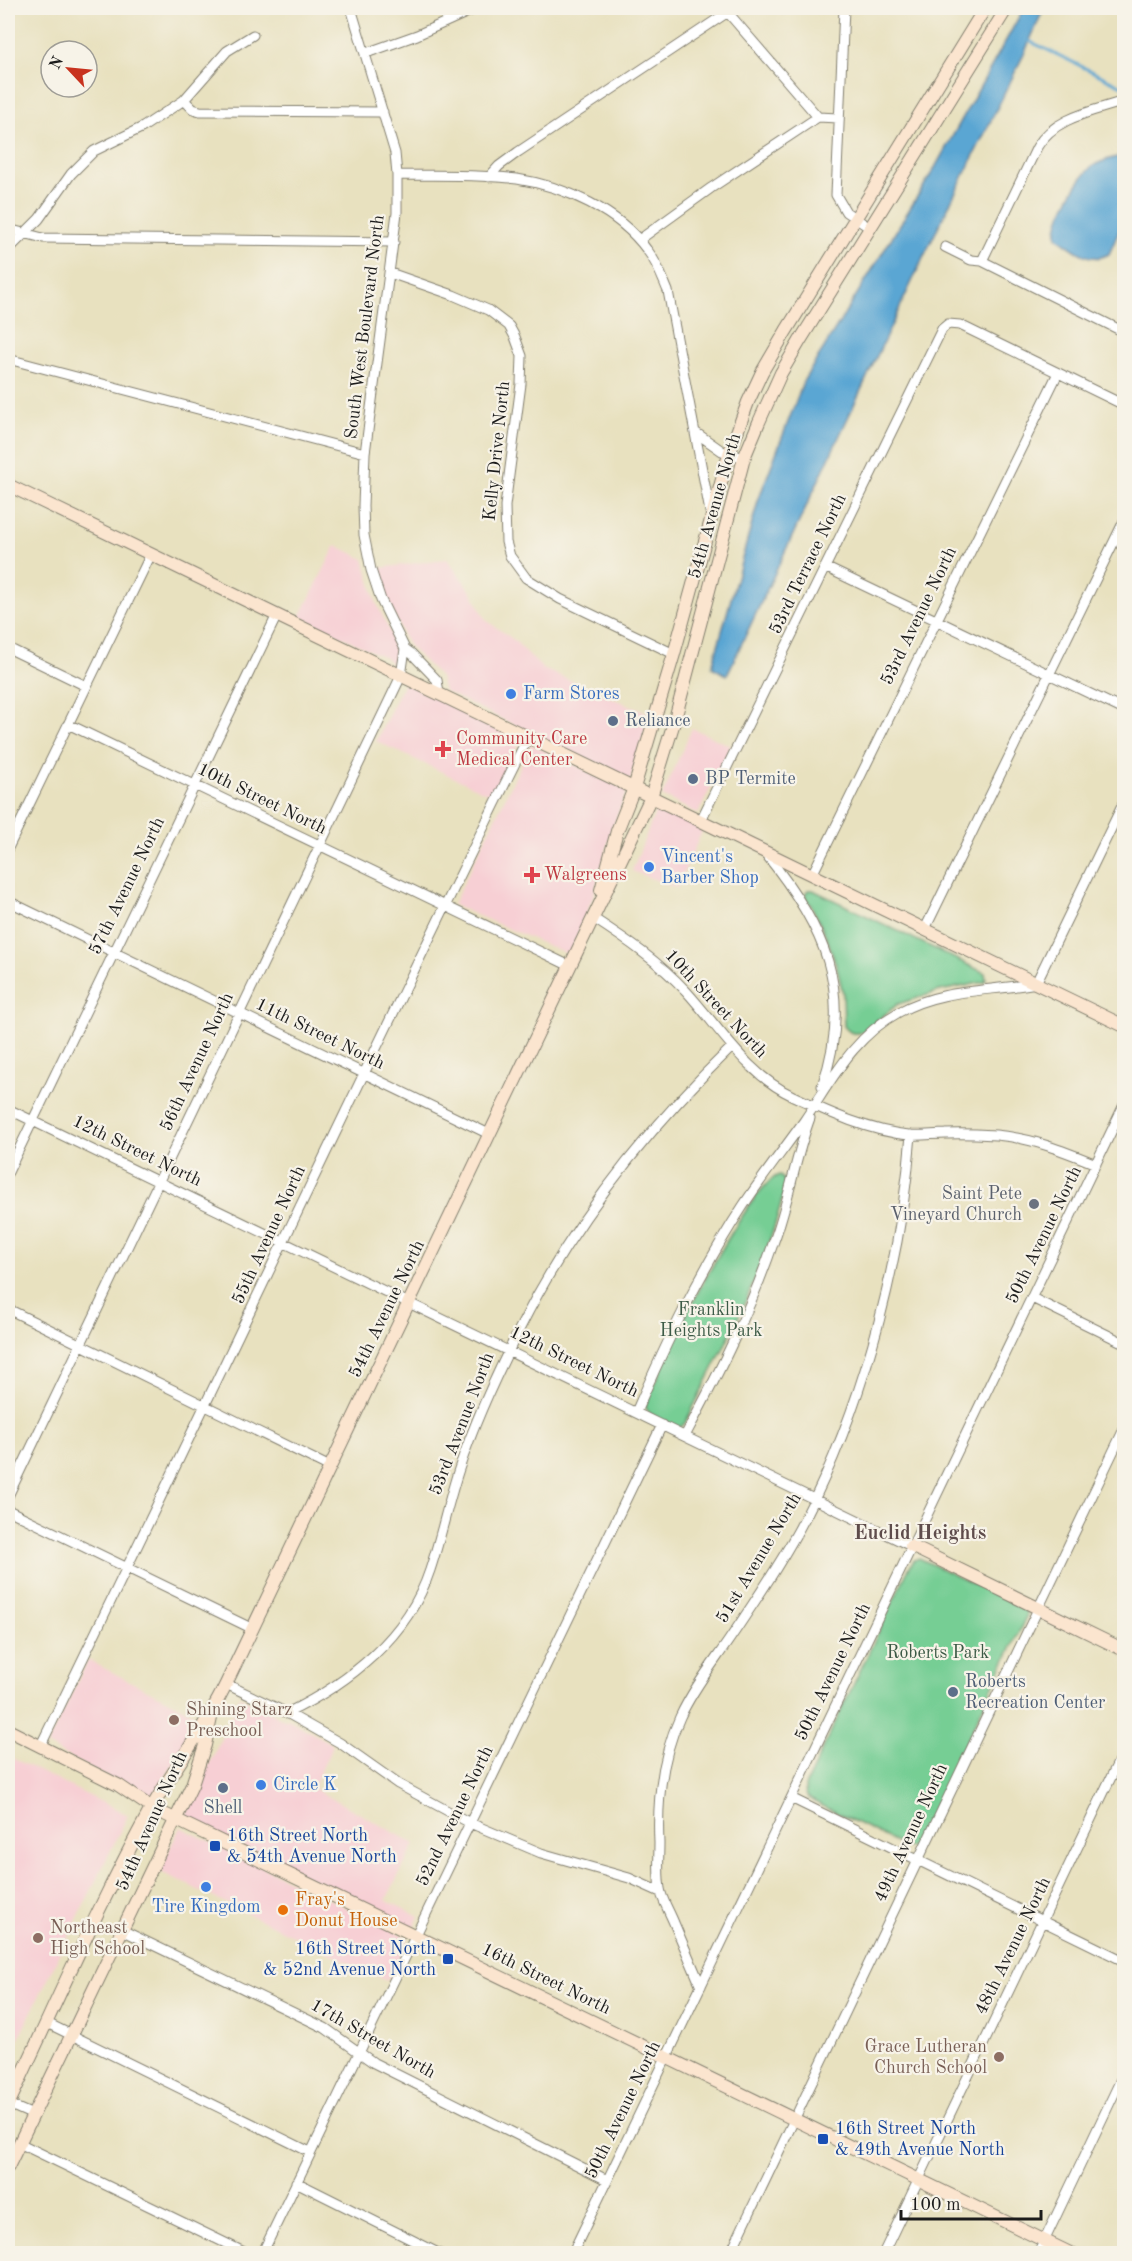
<svg xmlns="http://www.w3.org/2000/svg" width="1132" height="2261" viewBox="0 0 1132 2261" font-family="'Old Standard TT',serif">
<style>
.built{fill:#f7cfd4}
.green{fill:#76ce94;stroke:#497558;stroke-width:1.5}
.water{fill:#5aa6d3;stroke:#3b6178;stroke-width:1.5}
.lines{fill:none;stroke-linecap:round;stroke-linejoin:round}
.stream{stroke:#5aa6d3;stroke-width:3}
.street-casing{stroke:#827e6e;stroke-width:11}
.secondary-casing{stroke:#827e6e;stroke-width:14}
.street{stroke:#fff;stroke-width:9}
.secondary{stroke:#fbe5cf;stroke-width:12}
.shop-dot{fill:#3f7fe0;stroke:#f7f3e8;stroke-width:2}
.service-dot{fill:#5c6f8a;stroke:#f7f3e8;stroke-width:2}
.health-dot{fill:#e0444e;stroke:#f7f3e8;stroke-width:2}
.worship-dot{fill:#6b7280;stroke:#f7f3e8;stroke-width:2}
.education-dot{fill:#8d6e63;stroke:#f7f3e8;stroke-width:2}
.transit-dot{fill:#1a4fb4;stroke:#f7f3e8;stroke-width:2}
.food-dot{fill:#e8710a;stroke:#f7f3e8;stroke-width:2}
.labels{text-anchor:middle;dominant-baseline:central;stroke-width:4.5;stroke-linejoin:round;paint-order:stroke}
.street-label{font-size:18px;fill:#1c1c1c;stroke:#f7f3e8}
.shop-label{font-size:18px;fill:#366cbe;stroke:#f7f3e8;text-anchor:start}
.service-label{font-size:18px;fill:#4e5e75;stroke:#f7f3e8;text-anchor:start}
.health-label{font-size:18px;fill:#be3a42;stroke:#f7f3e8;text-anchor:start}
.worship-label{font-size:18px;fill:#5b616d;stroke:#f7f3e8;text-anchor:end}
.park-label{font-size:18px;fill:#3c5a46;stroke:#f7f3e8}
.education-label{font-size:18px;fill:#785e54;stroke:#f7f3e8;text-anchor:start}
.transit-label{font-size:18px;fill:#164399;stroke:#f7f3e8;text-anchor:start}
.food-label{font-size:18px;fill:#c56008;stroke:#f7f3e8;text-anchor:start}
.neighbourhood-label{font-size:20px;font-weight:bold;fill:#5e4c4b;stroke:#f7f3e8}
</style>
<rect width="100%" height="100%" fill="#f7f3e8"/>
<filter id="ink" filterUnits="userSpaceOnUse"><feTurbulence type="fractalNoise" baseFrequency=".0167" numOctaves="2"/><feDisplacementMap in="SourceGraphic" scale="12" xChannelSelector="R" yChannelSelector="G"/><feConvolveMatrix kernelMatrix="1 2 1 2 8 2 1 2 1" color-interpolation-filters="sRGB"/></filter>
<filter id="wash" filterUnits="userSpaceOnUse"><feTurbulence type="fractalNoise" baseFrequency=".008" numOctaves="4" result="noise"/><feDisplacementMap in="SourceGraphic" scale="24" xChannelSelector="R" yChannelSelector="G"/><feGaussianBlur stdDeviation="1.35" result="paint"/><feColorMatrix in="noise" values="0 0 0 0 0 0 0 0 0 0 0 0 0 0 0 0 0 1.4 0 .05"/><feComposite in="paint" operator="in"/></filter>
<g filter="url(#wash)">
<rect width="100%" height="100%" fill="#e8e1bf"/>
<path class="built" d="M 336,545 L 364,559 L 376,602 L 398,649 L 397,669 L 386,658 L 300,617 Z
M 447,559 L 473,594 L 486,620 L 514,640 L 543,669 L 650,714 L 630,781 L 444,691 L 440,677 L 408,645 L 386,599 L 375,566 L 380,568 Z
M 404,683 L 521,739 L 493,796 L 376,741 Z
M 692,728 L 731,746 L 698,814 L 662,796 Z
M 531,744 L 627,790 L 612,829 L 594,894 L 570,955 L 453,905 Z
M 658,805 L 704,827 L 677,888 L 632,871 Z
M 88,1660 L 202,1718 L 150,1801 L 47,1745 Z
M 240,1697 L 285,1720 L 288,1719 L 333,1745 L 313,1788 L 415,1844 L 386,1900 L 419,1916 L 413,1929 L 184,1819 Z
M 8,1756 L 128,1815 L 8,2060 Z
M 180,1827 L 409,1938 L 387,1981 L 159,1871 Z"/>
<path class="green" d="M 808,890 L 813,890 L 985,973 L 986,979 L 984,982 L 940,991 L 898,1004 L 864,1031 C 855,1035 850,1034 844,1026 L 843,993 L 837,968 L 827,938 L 811,905 L 806,899 L 805,894 Z
M 779,1175 L 786,1182 C 769,1265 724,1348 685,1423 L 680,1428 C 669,1425 651,1418 645,1408 L 646,1404 C 661,1372 673,1338 690,1307 C 704,1281 755,1183 779,1175 Z
M 919,1558 L 1019,1606 L 1025,1610 L 1027,1615 L 917,1844 L 912,1848 L 906,1847 L 813,1801 C 806,1797 805,1794 805,1786 L 910,1566 L 914,1560 Z"/>
<path class="water" d="M 1024,8 L 1044,8 L 1024,54 L 925,254 L 727,675 L 712,667 L 759,498 L 804,380 L 933,171 Z
M 1124,155 L 1124,220 L 1109,254 C 1090,265 1072,248 1057,237 C 1054,221 1079,176 1093,166 C 1101,160 1115,158 1124,155 Z"/>
<g class="lines">
<path class="stream" d="M 1027,40 L 1122,86"/>
</g>
</g>
<g filter="url(#ink)">
<g class="lines">
<g class="street-casing">
<path id="street" d="M 724,8 L 818,117
M 844,8 L 836,195 L 846,212 L 870,228
M 366,53 L 417,35 L 477,8
M 184,100 L 193,109 L 200,111 L 383,112
M 397,175 C 437,176 478,174 517,179 C 564,186 619,211 647,250 C 657,262 662,277 668,291 L 711,517
M 489,177 L 499,166 L 518,152 L 728,12
M 8,229 L 43,238 L 394,242
M 639,240 L 711,188 L 818,117 L 838,118
M 945,247 L 971,260 L 982,261 L 1124,332
M 8,250 L 39,219 L 71,174 L 94,151 L 143,127 L 184,100 L 227,51 L 253,35
M 982,261 L 1037,147 C 1054,117 1095,111 1124,101
M 390,273 L 453,295 L 488,310 L 509,326 L 515,337 L 522,356 L 521,384 L 505,506 L 506,542 L 510,556 L 526,578 L 560,599 L 674,654
M 8,359 L 365,453
M 695,432 L 722,451 L 744,458
M 825,567 L 1124,710
M 8,648 L 86,686
M 405,649 L 412,654 L 437,680 L 439,694
M 68,724 L 570,966
M 701,820 L 942,329 L 948,324 L 960,325 L 1124,405
M 8,848 L 151,554
M 765,853 C 824,926 855,992 822,1086
M 812,875 L 1058,373
M 8,901 L 489,1134
M 593,918 C 627,940 659,962 686,991 C 720,1028 746,1074 793,1096 C 830,1113 869,1131 909,1135 C 921,1136 934,1134 946,1134 C 962,1133 980,1134 996,1135 C 1032,1138 1064,1151 1096,1164
M 925,929 L 1124,521
M 8,1109 L 911,1546
M 8,1172 L 277,615
M 1032,1298 L 1124,1343
M 8,1309 L 330,1467
M 636,1412 C 667,1341 700,1272 743,1206 C 762,1177 784,1149 804,1121 C 832,1080 853,1037 899,1012 C 942,988 989,992 1036,983 L 1124,802
M 685,1436 C 719,1373 751,1309 774,1241 C 789,1201 795,1158 810,1118
M 8,1496 C 139,1223 268,949 401,676 L 405,649 L 381,600 L 371,570 L 364,535 L 363,506 L 365,453 L 397,213 L 397,175 L 395,153 L 351,8
M 8,1510 L 253,1629
M 226,1684 L 287,1713 L 340,1743 L 398,1784 L 470,1823 L 541,1853 L 629,1878 L 660,1892
M 287,1713 C 349,1683 408,1637 430,1570 C 441,1537 448,1502 459,1469 C 475,1421 497,1373 520,1328 C 573,1222 647,1129 732,1047
M 40,1747 C 204,1411 362,1072 528,737
M 791,1798 L 1124,1961
M 122,1930 L 325,2028 L 374,2063 L 607,2180
M 701,1986 C 692,1965 683,1944 674,1923 C 670,1913 664,1903 661,1893 C 657,1879 659,1859 659,1843 C 657,1801 662,1756 680,1717 C 693,1689 712,1665 729,1640 C 760,1594 791,1548 815,1498 C 867,1390 902,1255 911,1135
M 47,2023 L 310,2152
M 8,2104 L 33,2115
M 19,2143 L 248,2254
M 296,2182 L 440,2254
M 262,2254 L 662,1425
M 572,2254 L 1124,1105
M 730,2254 L 1124,1429
M 883,2254 L 1124,1750
M 1038,2254 L 1124,2073"/>
</g>
<g class="secondary-casing">
<path id="secondary" d="M 8,485 L 1124,1026
M 601,890 L 617,831 L 634,788 L 674,654 L 729,454 L 748,402 L 762,372 L 786,331 L 985,8
M 911,1546 L 1124,1650
M 8,1730 L 118,1785 L 152,1808 L 1072,2254
M 8,2105 C 55,2006 98,1905 151,1809 C 175,1767 205,1728 226,1684 L 651,797 L 675,719 L 744,458 L 759,422 L 781,373 L 801,339 L 1007,8
M 8,2167 L 192,1785 L 205,1745 L 211,1718"/>
</g>
<use href="#street" class="street"/>
<use href="#secondary" class="secondary"/>
</g>
</g>
<g class="shop-dot">
<circle cx="511" cy="694" r="6"/>
<circle cx="649" cy="867" r="6"/>
<circle cx="261" cy="1785" r="6"/>
<circle cx="206" cy="1887" r="6"/>
</g>
<g class="service-dot">
<circle cx="613" cy="721" r="6"/>
<circle cx="693" cy="779" r="6"/>
<circle cx="953" cy="1692" r="6"/>
<circle cx="223" cy="1788" r="6"/>
</g>
<g class="health-dot">
<path d="M440 740h6v6h6v6h-6v6h-6v-6h-6v-6h6z"/>
<path d="M529 866h6v6h6v6h-6v6h-6v-6h-6v-6h6z"/>
</g>
<circle class="worship-dot" cx="1034" cy="1204" r="6"/>
<g class="education-dot">
<circle cx="174" cy="1720" r="6"/>
<circle cx="38" cy="1938" r="6"/>
<circle cx="999" cy="2057" r="6"/>
</g>
<g class="transit-dot">
<rect x="209" y="1840" width="12" height="12" rx="3"/>
<rect x="442" y="1953" width="12" height="12" rx="3"/>
<rect x="817" y="2133" width="12" height="12" rx="3"/>
</g>
<circle class="food-dot" cx="283" cy="1910" r="6"/>
<g class="labels">
<g class="street-label">
<text transform="translate(365 327) rotate(-83)">South West Boulevard North</text>
<text transform="translate(497 451) rotate(-84)">Kelly Drive North</text>
<text transform="translate(715 506) rotate(-74)">54th Avenue North</text>
<text transform="translate(808 564) rotate(-64)">53rd Terrace North</text>
<text transform="translate(919 616) rotate(-64)">53rd Avenue North</text>
<text transform="translate(262 799) rotate(26)">10th Street North</text>
<text transform="translate(127 886) rotate(-64)">57th Avenue North</text>
<text transform="translate(716 1004) rotate(47)">10th Street North</text>
<text transform="translate(320 1034) rotate(26)">11th Street North</text>
<text transform="translate(197 1062) rotate(-65)">56th Avenue North</text>
<text transform="translate(137 1151) rotate(26)">12th Street North</text>
<text transform="translate(269 1235) rotate(-65)">55th Avenue North</text>
<text transform="translate(1044 1235) rotate(-64)">50th Avenue North</text>
<text transform="translate(387 1309) rotate(-64)">54th Avenue North</text>
<text transform="translate(574 1362) rotate(26)">12th Street North</text>
<text transform="translate(462 1424) rotate(-69)">53rd Avenue North</text>
<text transform="translate(759 1558) rotate(-59)">51st Avenue North</text>
<text transform="translate(833 1672) rotate(-64)">50th Avenue North</text>
<text transform="translate(455 1816) rotate(-64)">52nd Avenue North</text>
<text transform="translate(152 1821) rotate(-66)">54th Avenue North</text>
<text transform="translate(911 1833) rotate(-65)">49th Avenue North</text>
<text transform="translate(1013 1946) rotate(-64)">48th Avenue North</text>
<text transform="translate(546 1979) rotate(26)">16th Street North</text>
<text transform="translate(373 2039) rotate(30)">17th Street North</text>
<text transform="translate(623 2110) rotate(-64)">50th Avenue North</text>
</g>
<g class="shop-label">
<text x="523" y="694">Farm Stores</text>
<text x="661" y="857">Vincent's<tspan x="661" dy="21">Barber Shop</tspan></text>
<text x="273" y="1785">Circle K</text>
<text x="206" y="1907" text-anchor="middle">Tire Kingdom</text>
</g>
<g class="service-label">
<text x="625" y="721">Reliance</text>
<text x="705" y="779">BP Termite</text>
<text x="965" y="1682">Roberts<tspan x="965" dy="21">Recreation Center</tspan></text>
<text x="223" y="1808" text-anchor="middle">Shell</text>
</g>
<g class="health-label">
<text x="456" y="739">Community Care<tspan x="456" dy="21">Medical Center</tspan></text>
<text x="544" y="875">Walgreens</text>
</g>
<g class="worship-label">
<text x="1022" y="1194">Saint Pete<tspan x="1022" dy="21">Vineyard Church</tspan></text>
</g>
<g class="park-label">
<text x="711" y="1310">Franklin<tspan x="711" dy="21">Heights Park</tspan></text>
<text x="938" y="1653">Roberts Park</text>
</g>
<g class="education-label">
<text x="186" y="1710">Shining Starz<tspan x="186" dy="21">Preschool</tspan></text>
<text x="50" y="1928">Northeast<tspan x="50" dy="21">High School</tspan></text>
<text x="987" y="2047" text-anchor="end">Grace Lutheran<tspan x="987" dy="21">Church School</tspan></text>
</g>
<g class="transit-label">
<text x="227" y="1836">16th Street North<tspan x="227" dy="21">&amp; 54th Avenue North</tspan></text>
<text x="436" y="1949" text-anchor="end">16th Street North<tspan x="436" dy="21">&amp; 52nd Avenue North</tspan></text>
<text x="835" y="2129">16th Street North<tspan x="835" dy="21">&amp; 49th Avenue North</tspan></text>
</g>
<g class="food-label">
<text x="295" y="1900">Fray's<tspan x="295" dy="21">Donut House</tspan></text>
</g>
<g class="neighbourhood-label">
<text x="920" y="1534">Euclid Heights</text>
</g>
</g>
<rect width="1132" height="2261" fill="none" stroke="#f7f3e8" stroke-width="30"/>
<g transform="translate(69 69) rotate(296)"><circle r="28" fill="#f7f3e8" stroke="#9f9d96" stroke-width="1.5"/>
<path d="M0-4.5L10 22L0 15L-10 22Z" fill="#c8321e"/>
<text y="-9" font-size="16" font-weight="bold" text-anchor="middle" fill="#1c1c1c">N</text>
</g>
<path d="M901 2210v9h140v-9" fill="none" stroke="#1c1c1c" stroke-width="3"/>
<text x="910" y="2210" font-size="18" fill="#1c1c1c" stroke="#f7f3e8" stroke-width="4.5" paint-order="stroke">100 m</text>
</svg>
